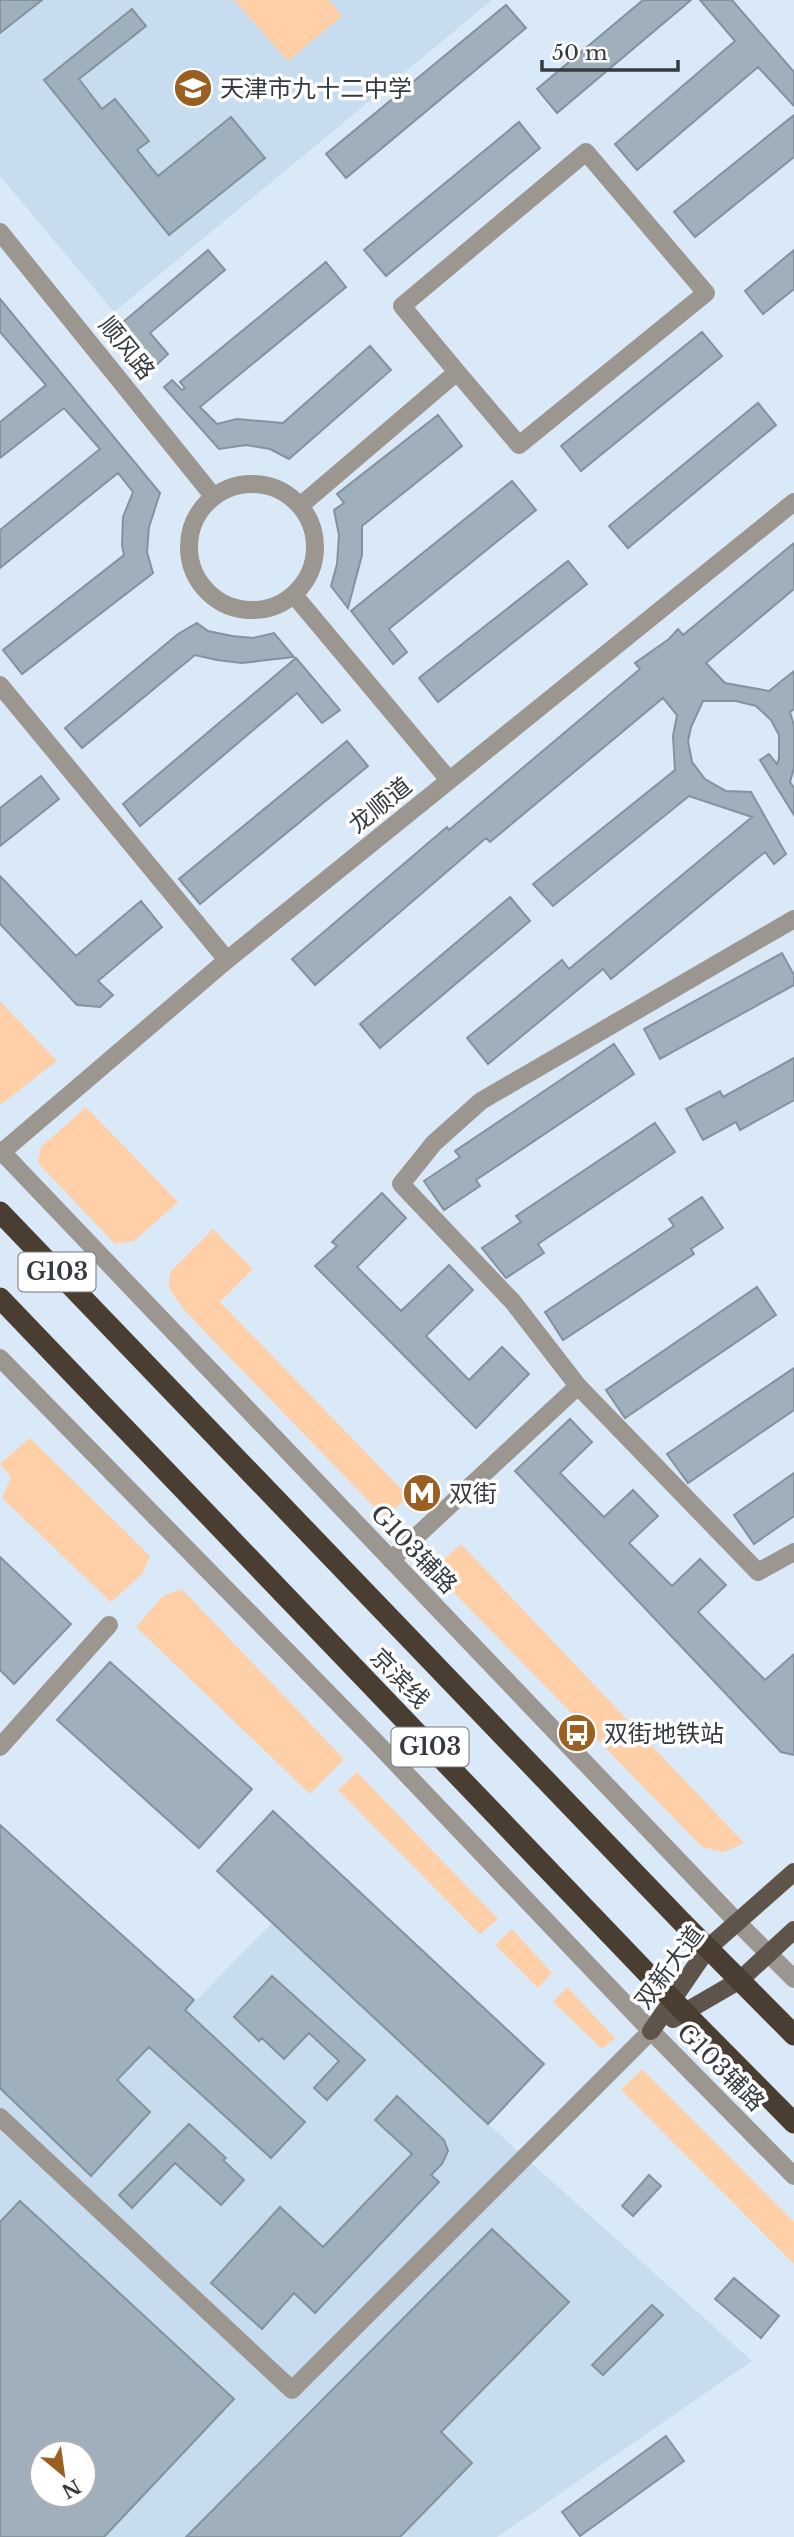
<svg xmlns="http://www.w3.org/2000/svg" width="794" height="2537" viewBox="0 0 794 2537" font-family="'Libre Baskerville','Noto Sans SC',serif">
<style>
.built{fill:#c7dcef;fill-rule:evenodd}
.green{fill:#ffcfa7}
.building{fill:#a0afbc;stroke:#83929e;stroke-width:2;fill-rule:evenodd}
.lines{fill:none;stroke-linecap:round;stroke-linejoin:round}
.minor{stroke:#9c9690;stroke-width:18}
.major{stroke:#5f544a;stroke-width:18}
.highway{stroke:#4a3d32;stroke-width:21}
.labels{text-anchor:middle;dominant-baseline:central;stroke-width:7;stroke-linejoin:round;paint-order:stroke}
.shield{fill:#fff;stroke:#727679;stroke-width:2}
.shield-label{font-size:23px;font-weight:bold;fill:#353b40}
.poi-label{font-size:24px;fill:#353b40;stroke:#fff;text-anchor:start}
.street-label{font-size:24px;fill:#353b40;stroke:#fff}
</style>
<rect width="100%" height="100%" fill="#dae9f7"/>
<path class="built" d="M 0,0 L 492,0 L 114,312 L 0,176 Z
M 272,1923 L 488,2124 L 752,2361 L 497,2537 L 0,2537 L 0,2088 L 58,2141 ZM 42,2453 L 84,2453 L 84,2495 L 42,2495 Z"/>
<path class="green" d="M 234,0 L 329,0 L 342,16 L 288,61 Z
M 0,1001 L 57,1061 L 0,1105 Z
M 86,1107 L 178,1202 L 134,1241 L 115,1244 L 38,1163 L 41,1147 Z
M 213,1229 L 253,1269 L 220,1302 L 409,1497 L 384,1517 L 184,1310 L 169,1288 L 170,1272 Z
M 30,1438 L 150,1556 L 142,1574 L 111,1602 L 2,1498 L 11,1477 L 0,1464 Z
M 461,1544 L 744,1843 L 724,1852 L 702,1847 L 432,1570 Z
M 182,1589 L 344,1759 L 310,1794 L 136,1627 L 163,1596 Z
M 357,1772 L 498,1919 L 480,1934 L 338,1790 Z
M 512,1929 L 552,1973 L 538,1988 L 495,1945 Z
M 567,1987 L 615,2038 L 602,2049 L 553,2002 Z
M 642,2069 L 794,2222 L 794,2264 L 621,2090 Z"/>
<path class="building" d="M 0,0 L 42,0 L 0,33 Z
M 643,0 L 691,0 L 557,113 L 537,89 Z
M 700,0 L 732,0 L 794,72 L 794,106 L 758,67 L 637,170 L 615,144 L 735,41 Z
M 506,5 L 526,28 L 346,178 L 326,154 Z
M 132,9 L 146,26 L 79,79 L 102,109 L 115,99 L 149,141 L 137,150 L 158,176 L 231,117 L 265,158 L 169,235 L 44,80 Z
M 794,115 L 794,157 L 695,237 L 674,212 Z
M 519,122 L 540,148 L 386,276 L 364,250 Z
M 208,250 L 225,270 L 150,333 L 168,354 L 152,369 L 116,328 Z
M 794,250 L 794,289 L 763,314 L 745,291 Z
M 326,262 L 346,287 L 200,407 L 217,424 L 237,419 L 283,423 L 370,346 L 391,370 L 289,459 L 270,449 L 246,445 L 219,449 L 164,387 L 172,380 L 182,390 L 185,388 L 180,382 Z
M 0,299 L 160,493 L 149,527 L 147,552 L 153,573 L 22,674 L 3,650 L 124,555 L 122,545 L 123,517 L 133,492 L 118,473 L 0,568 L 0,530 L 100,449 L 64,408 L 0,458 L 0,422 L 46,385 L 0,332 Z
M 702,332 L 722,356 L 581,471 L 561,446 Z
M 758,403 L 776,425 L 628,548 L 609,526 Z
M 438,415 L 462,446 L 362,526 L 362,555 L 348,608 L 331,586 L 337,564 L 339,535 L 334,510 L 344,503 L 337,494 Z
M 512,481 L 536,510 L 389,629 L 407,652 L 393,664 L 351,611 Z
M 794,543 L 794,589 L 706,663 L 725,683 L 769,691 L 794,671 L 794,709 L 790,712 L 794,726 L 794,768 L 790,782 L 794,788 L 794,815 L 760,760 L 769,754 L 777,764 L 779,758 L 779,735 L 771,720 L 756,706 L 736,701 L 703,701 L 691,727 L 688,741 L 692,762 L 705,779 L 726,791 L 751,792 L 786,854 L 774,864 L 765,852 L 611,979 L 603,969 L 488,1064 L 467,1038 L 562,960 L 569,969 L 752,817 L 689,796 L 553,906 L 533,884 L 675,770 L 673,736 L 677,715 L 663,698 L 490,842 L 486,838 L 315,985 L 292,959 L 447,827 L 449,830 L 640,669 L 635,663 L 669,639 L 678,629 L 683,635 Z
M 568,561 L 587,584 L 438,702 L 419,678 Z
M 197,623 L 208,631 L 232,636 L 253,638 L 274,633 L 294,657 L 242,663 L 217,660 L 195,655 L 82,748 L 65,728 L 178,634 Z
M 296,658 L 340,710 L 322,723 L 297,693 L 140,826 L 123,804 Z
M 347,741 L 368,766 L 200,904 L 179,879 Z
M 41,776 L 59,799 L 0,846 L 0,808 Z
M 0,876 L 76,956 L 141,901 L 162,927 L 98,981 L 113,995 L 100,1007 L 77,1005 L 0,924 Z
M 510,897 L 530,921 L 380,1048 L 360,1024 Z
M 782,953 L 794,975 L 794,985 L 660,1059 L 644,1029 Z
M 614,1044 L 634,1074 L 476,1180 L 480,1186 L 444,1210 L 424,1181 L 460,1157 L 455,1151 Z
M 794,1058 L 794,1100 L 740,1130 L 736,1122 L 703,1140 L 686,1109 L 720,1091 L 723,1097 Z
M 655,1123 L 675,1152 L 538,1244 L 544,1253 L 506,1278 L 482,1248 L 521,1222 L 516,1216 Z
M 382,1193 L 406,1218 L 357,1267 L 401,1311 L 449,1265 L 473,1290 L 426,1336 L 469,1380 L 502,1347 L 529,1374 L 476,1428 L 315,1266 L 337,1246 L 332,1242 Z
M 702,1197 L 723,1228 L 691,1249 L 694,1254 L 563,1340 L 545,1312 L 674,1226 L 669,1219 Z
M 757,1287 L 776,1315 L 625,1418 L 606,1390 Z
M 794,1368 L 794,1410 L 688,1483 L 667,1454 Z
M 570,1419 L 592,1442 L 560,1473 L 604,1517 L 633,1490 L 658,1516 L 629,1543 L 672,1586 L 700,1559 L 726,1585 L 698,1612 L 765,1680 L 794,1654 L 794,1755 L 781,1752 L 515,1471 Z
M 794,1473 L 794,1516 L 754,1544 L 734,1515 Z
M 0,1557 L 71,1624 L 14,1684 L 0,1670 Z
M 110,1662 L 252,1789 L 199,1848 L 57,1720 Z
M 273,1811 L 544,2064 L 488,2124 L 217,1871 Z
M 0,1825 L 194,2000 L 185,2010 L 305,2122 L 271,2158 L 149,2047 L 117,2080 L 150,2112 L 91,2176 L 0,2088 Z
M 272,1976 L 365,2060 L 327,2100 L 314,2088 L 339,2061 L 309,2033 L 284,2059 L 262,2038 L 259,2041 L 234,2017 Z
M 397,2096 L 444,2140 L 448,2151 L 442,2164 L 431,2175 L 439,2182 L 315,2313 L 294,2293 L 262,2329 L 211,2283 L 280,2207 L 323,2247 L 412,2154 L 375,2120 Z
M 189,2124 L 226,2158 L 223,2160 L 244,2180 L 221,2205 L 175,2163 L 132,2208 L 119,2195 Z
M 649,2175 L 661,2186 L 633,2216 L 622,2206 Z
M 20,2201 L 234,2399 L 104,2537 L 0,2537 L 0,2222 ZM 42,2453 L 84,2453 L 84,2495 L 42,2495 Z
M 492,2229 L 569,2302 L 441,2432 L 472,2463 L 400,2537 L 186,2537 Z
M 734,2278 L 779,2316 L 761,2338 L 715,2299 Z
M 652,2305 L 663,2315 L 603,2375 L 592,2365 Z
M 666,2436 L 684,2461 L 580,2536 L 562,2512 Z"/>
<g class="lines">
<path class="minor" d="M 0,232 L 214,497
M189 547a63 63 0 1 1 126 0a63 63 0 1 1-126 0Z
M 301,505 L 457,372 L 519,445 L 706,293 L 586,152 L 402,306 L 457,372
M 294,595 L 449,780
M 0,685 L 227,960
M 0,1150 L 738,1923 L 794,1979
M 2,1152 L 227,960 L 794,502
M 0,1358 L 372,1738 L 651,2031 L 794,2176
M 578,1386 L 758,1572 L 794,1552
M 391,1560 L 578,1386 L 513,1302 L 401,1184 L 434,1143 L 481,1101 L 794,919
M 0,1747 L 109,1625
M 0,2117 L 292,2390 L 651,2031"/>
<path class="major" d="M 673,2019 L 740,1980 L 794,1930
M 651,2031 L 708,1948 L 794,1872"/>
<path class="highway" d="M 0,1212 L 680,1920 L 794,2035
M 0,1298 L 694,2022 L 794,2123"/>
</g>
<defs>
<g id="school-disc" transform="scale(2.0125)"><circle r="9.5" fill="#9b5f21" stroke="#fff"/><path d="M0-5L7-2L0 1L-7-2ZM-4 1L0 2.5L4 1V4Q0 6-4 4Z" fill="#fff"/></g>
<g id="metro-disc" transform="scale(2.0125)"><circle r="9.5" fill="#9b5f21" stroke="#fff"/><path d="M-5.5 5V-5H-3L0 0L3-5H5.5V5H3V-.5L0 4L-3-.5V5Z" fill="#fff"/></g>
<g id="bus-disc" transform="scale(2.0125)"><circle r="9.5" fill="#9b5f21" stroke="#fff"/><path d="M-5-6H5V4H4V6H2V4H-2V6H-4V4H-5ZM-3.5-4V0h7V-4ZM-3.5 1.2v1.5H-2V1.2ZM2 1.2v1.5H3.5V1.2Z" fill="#fff"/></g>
</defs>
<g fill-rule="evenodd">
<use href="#school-disc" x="193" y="88"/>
<use href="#metro-disc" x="422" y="1493"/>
<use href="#bus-disc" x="577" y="1733"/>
</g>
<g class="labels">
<g class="shield">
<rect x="18.5" y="1252.5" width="77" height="39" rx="5"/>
<rect x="391.5" y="1727.5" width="77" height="39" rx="5"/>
</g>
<g class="shield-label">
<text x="57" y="1272">G103</text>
<text x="430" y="1747">G103</text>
</g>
<g class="poi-label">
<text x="220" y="88">天津市九十二中学</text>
<text x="449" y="1493">双街</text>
<text x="604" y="1733">双街地铁站</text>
</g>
<g class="street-label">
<text transform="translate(127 348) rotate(51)">顺风路</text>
<text transform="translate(380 805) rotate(-39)">龙顺道</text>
<text transform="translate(414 1549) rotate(46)">G103辅路</text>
<text transform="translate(400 1678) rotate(46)">京滨线</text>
<text transform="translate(669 1967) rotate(-53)">双新大道</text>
<text transform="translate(721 2067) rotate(45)">G103辅路</text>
</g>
</g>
<g transform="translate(63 2474) rotate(151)"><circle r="33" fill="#ffffff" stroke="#aeb1b3" stroke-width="2"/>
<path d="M0-5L12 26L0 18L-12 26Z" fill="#9b5f21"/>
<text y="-10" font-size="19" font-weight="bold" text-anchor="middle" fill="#353b40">N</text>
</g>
<path d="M542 60v10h136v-10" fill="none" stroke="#353b40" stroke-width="3.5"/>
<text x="552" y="60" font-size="21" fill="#353b40" stroke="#ffffff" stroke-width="5" paint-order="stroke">50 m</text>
</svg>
